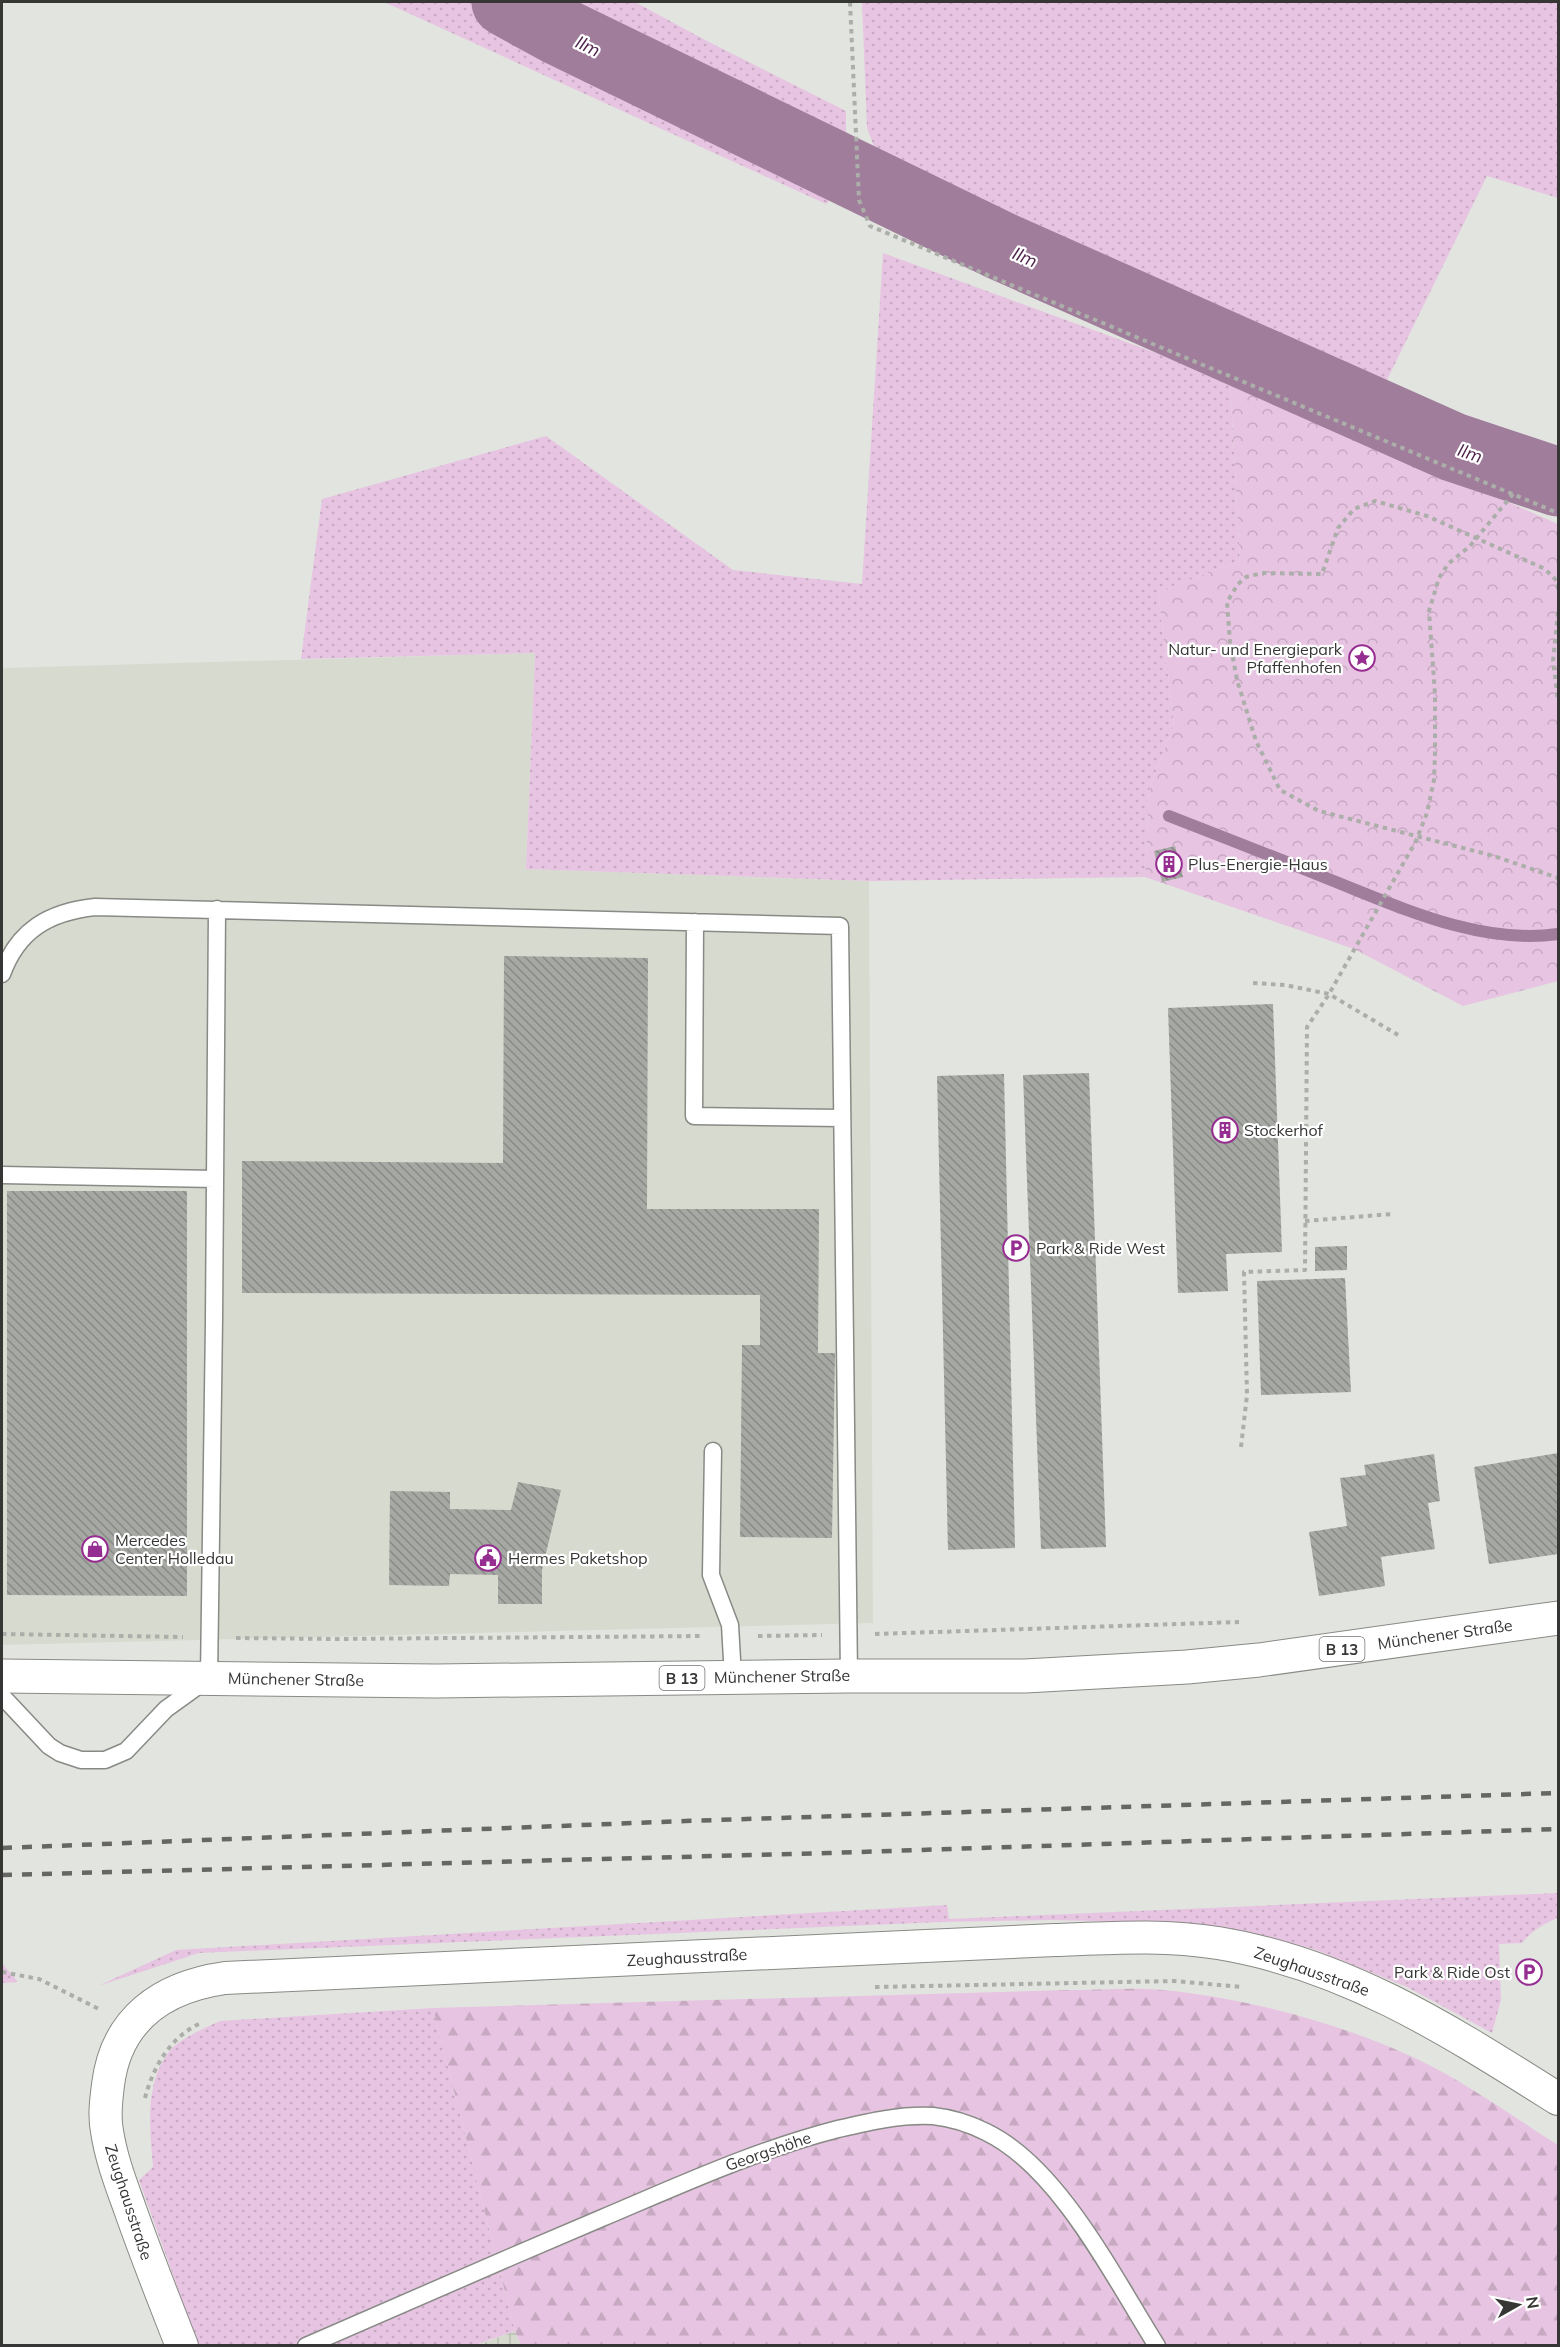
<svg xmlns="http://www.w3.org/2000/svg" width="1560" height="2347" viewBox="0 0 1560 2347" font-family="Mulish,sans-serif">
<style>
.built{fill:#d7dbcf}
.industrial{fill:url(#industrial-grid)}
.grass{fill:url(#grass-dots)}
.forest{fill:url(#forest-firs)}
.park{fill:url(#park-crowns)}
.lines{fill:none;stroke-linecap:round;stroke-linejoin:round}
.stream{stroke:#9f7d9b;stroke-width:12}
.river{stroke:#9f7d9b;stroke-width:69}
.building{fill:url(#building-back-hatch)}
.service-casing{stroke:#888a85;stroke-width:19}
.minor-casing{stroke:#888a85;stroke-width:34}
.primary-casing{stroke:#888a85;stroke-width:35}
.path{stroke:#acaea9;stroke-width:4;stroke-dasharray:4.5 4.5;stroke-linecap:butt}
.service{stroke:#fff;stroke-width:16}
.minor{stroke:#fff;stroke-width:32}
.primary{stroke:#fff;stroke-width:33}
.rail{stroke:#666764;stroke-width:4.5;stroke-dasharray:10 10;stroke-linecap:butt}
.labels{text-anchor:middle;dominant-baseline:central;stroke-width:4.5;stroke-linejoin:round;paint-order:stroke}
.shield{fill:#fff;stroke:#727372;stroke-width:1.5}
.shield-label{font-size:15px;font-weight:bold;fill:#363735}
.poi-label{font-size:16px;fill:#363735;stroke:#fff;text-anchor:start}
.street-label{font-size:16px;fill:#363735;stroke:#fff}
.water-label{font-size:18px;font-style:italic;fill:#4f224b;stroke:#fff}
</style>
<defs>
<pattern id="industrial-grid" width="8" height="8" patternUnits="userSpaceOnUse" patternTransform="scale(1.5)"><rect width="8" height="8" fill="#d7dbcf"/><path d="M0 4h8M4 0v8" fill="none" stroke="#b9bdb2"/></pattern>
<pattern id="grass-dots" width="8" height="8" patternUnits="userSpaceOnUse" patternTransform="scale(1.5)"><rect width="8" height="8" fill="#e7c4e2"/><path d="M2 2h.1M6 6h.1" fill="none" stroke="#c7a9c2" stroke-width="1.8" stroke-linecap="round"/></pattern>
<pattern id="forest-firs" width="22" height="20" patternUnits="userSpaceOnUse" patternTransform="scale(1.5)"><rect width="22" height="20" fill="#e7c4e2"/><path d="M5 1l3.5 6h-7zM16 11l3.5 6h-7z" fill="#c7a9c2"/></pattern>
<pattern id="park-crowns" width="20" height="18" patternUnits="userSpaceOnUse" patternTransform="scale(1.5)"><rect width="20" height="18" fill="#e7c4e2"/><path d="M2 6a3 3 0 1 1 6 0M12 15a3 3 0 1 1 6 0" fill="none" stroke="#c7a9c2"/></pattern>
<pattern id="building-back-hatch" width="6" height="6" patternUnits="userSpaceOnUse" patternTransform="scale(1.5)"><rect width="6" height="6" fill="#a6a8a3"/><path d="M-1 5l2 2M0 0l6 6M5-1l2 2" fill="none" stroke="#888a86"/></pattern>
</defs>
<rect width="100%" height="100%" fill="#e2e4df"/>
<path class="built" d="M 535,653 L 526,869 L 869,881 L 873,1623 L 2,1645 L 2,668 Z"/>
<path class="industrial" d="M 515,2331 L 521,2345 L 475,2346 Z"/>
<path class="grass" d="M 384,2 L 635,2 L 707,41 L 846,111 L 846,184 L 826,204 Z
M 862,2 L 1558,2 L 1558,198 L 1487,176 L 1385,384 L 1558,453 L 1558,509 L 879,223 L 871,201 L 875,149 L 867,128 Z
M 883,253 L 1230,380 L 1240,561 L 1158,592 L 1174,725 L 1149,789 L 1145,877 L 869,881 L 526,869 L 535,653 L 301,659 L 322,499 L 546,436 L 733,570 L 862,584 Z
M 1558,1893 L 1558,1918 C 1543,1924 1533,1930 1522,1943 L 1499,1944 L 1501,2000 L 1492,2033 L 1407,1987 L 1316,1950 L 1266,1936 L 1173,1923 L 1050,1920 L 942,1922 L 199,1953 L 98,1986 L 176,1950 L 947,1905 L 949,1919 Z
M 2,1963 L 18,1982 L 2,1983 Z
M 433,2008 L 515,2331 L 475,2345 L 198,2345 L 139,2180 L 153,2167 C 150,2129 144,2086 168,2053 C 180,2038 203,2029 220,2021 Z"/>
<path class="forest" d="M 1067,1990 C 1099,1990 1132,1987 1163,1990 C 1258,1999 1376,2032 1458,2081 C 1492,2101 1525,2124 1558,2145 L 1558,2345 L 521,2345 L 515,2331 L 433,2008 Z"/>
<path class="park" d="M 1230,380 L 1558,524 L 1558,981 L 1463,1006 L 1354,949 L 1145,877 L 1149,789 L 1174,725 L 1158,592 L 1240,561 Z"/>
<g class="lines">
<path class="stream" d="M 1169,816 C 1223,837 1277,858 1331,880 C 1402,908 1480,945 1558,934"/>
<path class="river" d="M 506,2 L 559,31 L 1001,246 L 1453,447 L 1558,482"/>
</g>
<path class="building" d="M 1175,846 L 1183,877 L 1162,882 L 1154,851 Z
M 504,956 L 648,958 L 647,1209 L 819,1209 L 818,1353 L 835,1353 L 832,1538 L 740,1537 L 742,1345 L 760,1345 L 760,1295 L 242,1293 L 242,1161 L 503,1163 Z
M 1273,1004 L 1282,1252 L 1226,1254 L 1228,1291 L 1178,1293 L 1168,1008 Z
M 1089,1073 L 1106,1547 L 1041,1549 L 1023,1075 Z
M 1004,1074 L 1015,1548 L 948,1550 L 937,1076 Z
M 7,1191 L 187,1191 L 187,1596 L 7,1595 Z
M 1347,1246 L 1347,1270 L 1315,1271 L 1315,1247 Z
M 1345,1278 L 1351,1392 L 1261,1395 L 1257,1281 Z
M 1558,1453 L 1558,1554 L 1489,1564 L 1474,1467 Z
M 1434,1454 L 1440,1501 L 1428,1503 L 1435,1549 L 1381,1557 L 1385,1586 L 1319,1596 L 1309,1532 L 1347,1526 L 1340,1478 L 1366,1475 L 1364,1465 Z
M 518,1482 L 561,1490 L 542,1570 L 542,1604 L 498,1604 L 498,1575 L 450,1574 L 449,1586 L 389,1585 L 390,1491 L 450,1492 L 450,1509 L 511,1510 Z"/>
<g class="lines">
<g class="service-casing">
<path id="service" d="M 695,922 L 694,1116 L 842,1118
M 2,974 C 18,930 49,912 95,907 L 840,926 L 849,1676
M 2,1175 L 215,1179
M 713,1451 L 711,1575 L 730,1625 L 733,1677
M 2,1696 L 49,1746 L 60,1753 L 81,1760 L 105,1760 L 126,1751 L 166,1709 L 209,1678 L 214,1320 L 217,909
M 306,2346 C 404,2303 503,2260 602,2218 C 680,2185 756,2150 838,2129 C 868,2122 902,2114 933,2116 C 952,2118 968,2123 986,2132 C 1059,2167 1114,2278 1157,2346"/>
</g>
<g class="minor-casing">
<path id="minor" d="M 182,2346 C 164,2300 146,2255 130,2209 C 121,2184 111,2158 107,2131 C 104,2116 106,2100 108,2085 C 116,2019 162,1987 225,1978 L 1055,1940 C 1109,1938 1164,1934 1218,1943 C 1347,1964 1450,2031 1558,2099"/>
</g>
<g class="primary-casing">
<path id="primary" d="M 2,1676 L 436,1681 L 849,1676 L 1025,1676 L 1187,1667 L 1259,1660 L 1558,1618"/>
</g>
<path class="path" d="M 850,2 L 859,200 L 870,226 L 1558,513
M 1558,589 L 1557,581 L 1545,569 L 1427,516 L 1375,501 L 1354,509 L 1338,528 L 1322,574 L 1262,573 L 1246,577 L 1238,584 L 1227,602 L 1230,642 L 1237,680 L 1256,741 L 1280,790 L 1319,811 L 1494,856 L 1558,878
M 1558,612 L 1553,661 L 1558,700
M 1253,983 L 1285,985 L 1329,994 L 1398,1035
M 1305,1221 L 1392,1214
M 1241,1447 L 1247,1395 L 1244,1272 L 1305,1270 L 1307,1027 L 1329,994 L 1416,841 L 1427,813 L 1434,780 L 1435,754 L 1435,694 L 1429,611 L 1439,578 L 1448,564 L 1470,546 L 1513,494
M 2,1634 L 183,1637
M 875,1634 L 1239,1622
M 758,1636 L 822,1635
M 236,1638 L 334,1639 L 702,1636
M 2,1972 L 39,1979 L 101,2010
M 875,1987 L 1174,1981 L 1242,1987
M 145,2098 C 153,2067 171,2036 201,2023"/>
<use href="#service" class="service"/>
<use href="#minor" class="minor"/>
<use href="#primary" class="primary"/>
<path class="rail" d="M 2,1848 L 685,1821 L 1558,1793
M 2,1875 L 828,1853 L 1558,1829"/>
</g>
<defs>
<g id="sight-ring" transform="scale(1.35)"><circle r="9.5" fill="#fff" stroke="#962d90" stroke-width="1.5"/><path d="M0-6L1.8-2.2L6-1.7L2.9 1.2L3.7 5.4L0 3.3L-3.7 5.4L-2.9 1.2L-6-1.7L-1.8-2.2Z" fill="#962d90"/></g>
<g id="building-ring" transform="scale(1.35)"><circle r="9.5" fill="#fff" stroke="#962d90" stroke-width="1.5"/><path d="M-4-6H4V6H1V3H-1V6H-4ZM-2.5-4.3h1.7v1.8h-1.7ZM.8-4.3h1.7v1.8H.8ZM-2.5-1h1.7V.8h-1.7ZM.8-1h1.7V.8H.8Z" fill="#962d90"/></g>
<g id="parking-ring" transform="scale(1.35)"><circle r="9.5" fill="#fff" stroke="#962d90" stroke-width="1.5"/><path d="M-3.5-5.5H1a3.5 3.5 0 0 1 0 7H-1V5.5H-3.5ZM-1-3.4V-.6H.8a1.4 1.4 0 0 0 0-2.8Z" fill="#962d90"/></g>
<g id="shop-ring" transform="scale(1.35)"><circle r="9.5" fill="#fff" stroke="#962d90" stroke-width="1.5"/><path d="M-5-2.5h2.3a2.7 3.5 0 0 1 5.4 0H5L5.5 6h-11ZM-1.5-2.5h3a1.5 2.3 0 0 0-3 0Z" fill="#962d90"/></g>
<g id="civic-ring" transform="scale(1.35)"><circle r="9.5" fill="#fff" stroke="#962d90" stroke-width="1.5"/><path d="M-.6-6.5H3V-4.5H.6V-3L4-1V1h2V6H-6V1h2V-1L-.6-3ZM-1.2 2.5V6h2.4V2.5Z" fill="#962d90"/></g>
</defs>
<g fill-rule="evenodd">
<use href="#sight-ring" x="1362" y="658"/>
<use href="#building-ring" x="1169" y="864"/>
<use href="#building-ring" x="1225" y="1130"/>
<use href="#parking-ring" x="1016" y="1248"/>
<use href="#shop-ring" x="95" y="1549"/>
<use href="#civic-ring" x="488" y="1558"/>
<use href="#parking-ring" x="1529" y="1972"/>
</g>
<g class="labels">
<g class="shield">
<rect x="1319.5" y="1637" width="45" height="24" rx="4.5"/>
<rect x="659.5" y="1666" width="45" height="24" rx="4.5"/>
</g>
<g class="shield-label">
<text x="1342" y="1649">B 13</text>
<text x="682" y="1678">B 13</text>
</g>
<g class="poi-label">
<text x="1342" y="649" text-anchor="end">Natur- und Energiepark<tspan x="1342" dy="18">Pfaffenhofen</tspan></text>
<text x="1188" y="864">Plus-Energie-Haus</text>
<text x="1244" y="1130">Stockerhof</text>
<text x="1036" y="1248">Park &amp; Ride West</text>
<text x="115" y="1540">Mercedes<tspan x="115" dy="18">Center Holledau</tspan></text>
<text x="508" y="1558">Hermes Paketshop</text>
<text x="1510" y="1972" text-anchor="end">Park &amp; Ride Ost</text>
</g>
<g class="street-label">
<text transform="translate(1445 1634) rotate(-8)">Münchener Straße</text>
<text transform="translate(782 1676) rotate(-1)">Münchener Straße</text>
<text transform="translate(296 1679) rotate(1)">Münchener Straße</text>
<text transform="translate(687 1957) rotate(-3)">Zeughausstraße</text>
<text transform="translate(1312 1971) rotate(19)">Zeughausstraße</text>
<text transform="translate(768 2151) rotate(-19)">Georgshöhe</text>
<text transform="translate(129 2202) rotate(72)">Zeughausstraße</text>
</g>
<g class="water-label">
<text transform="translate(588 46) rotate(26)">Ilm</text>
<text transform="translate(1025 257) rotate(24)">Ilm</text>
<text transform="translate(1470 453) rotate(19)">Ilm</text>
</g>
</g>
<rect width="1560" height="2347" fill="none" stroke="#363735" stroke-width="6"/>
<g transform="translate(1518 2305) rotate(81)" stroke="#ffffff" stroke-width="4.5" paint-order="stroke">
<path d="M0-4.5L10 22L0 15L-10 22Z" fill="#363735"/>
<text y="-9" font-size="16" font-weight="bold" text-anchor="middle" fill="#363735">N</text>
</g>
</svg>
